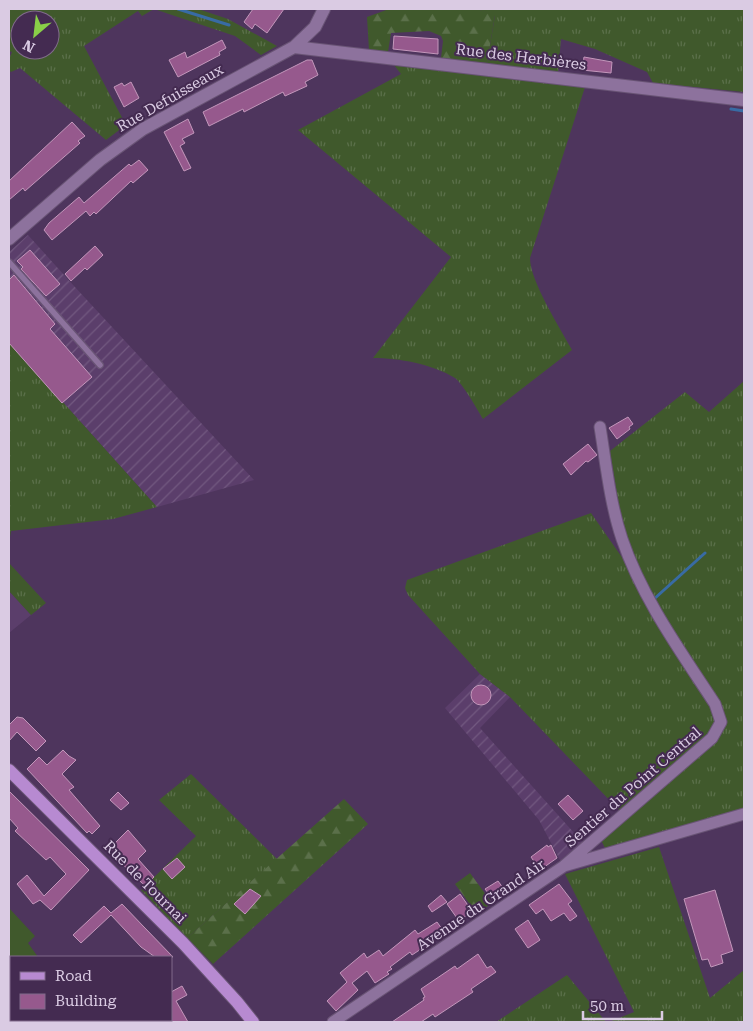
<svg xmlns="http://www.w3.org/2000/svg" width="753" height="1031" viewBox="0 0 753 1031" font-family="'Roboto Serif',serif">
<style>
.built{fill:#5b3e6b}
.industrial{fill:url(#industrial-furrows)}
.grass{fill:url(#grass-tufts);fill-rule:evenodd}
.forest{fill:url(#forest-firs)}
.pitch{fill:#40592c}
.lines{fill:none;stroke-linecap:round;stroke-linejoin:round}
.stream{stroke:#386ba4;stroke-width:3}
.building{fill:#96598d;stroke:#c397bb}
.lane-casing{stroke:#695475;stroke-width:8}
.street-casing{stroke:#695475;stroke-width:13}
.secondary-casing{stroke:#695475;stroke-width:14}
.primary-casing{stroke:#695475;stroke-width:14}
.lane{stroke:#8d729d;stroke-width:5.5}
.street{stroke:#8d729d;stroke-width:11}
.secondary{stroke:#8d729d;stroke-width:12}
.primary{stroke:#b78ad1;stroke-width:12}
.labels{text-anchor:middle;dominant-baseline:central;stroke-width:4;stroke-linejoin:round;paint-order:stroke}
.street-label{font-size:15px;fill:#dacbe3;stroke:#442b51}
</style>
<defs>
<pattern id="industrial-furrows" width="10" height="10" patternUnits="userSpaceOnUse" patternTransform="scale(1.25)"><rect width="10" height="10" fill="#5b3e6b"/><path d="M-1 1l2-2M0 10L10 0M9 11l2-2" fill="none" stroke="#725980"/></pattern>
<pattern id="grass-tufts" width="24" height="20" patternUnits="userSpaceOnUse" patternTransform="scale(1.25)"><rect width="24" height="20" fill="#40592c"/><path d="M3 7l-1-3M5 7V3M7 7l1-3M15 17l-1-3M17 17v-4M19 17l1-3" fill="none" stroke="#5b704a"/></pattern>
<pattern id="forest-firs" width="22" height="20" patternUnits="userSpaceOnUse" patternTransform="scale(1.25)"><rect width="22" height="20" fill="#40592c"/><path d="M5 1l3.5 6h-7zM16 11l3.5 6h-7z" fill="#5b704a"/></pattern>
</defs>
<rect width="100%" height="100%" fill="#4e355d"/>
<path class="built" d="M 9,591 L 31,615 L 9,633 Z"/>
<path class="industrial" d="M 28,235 L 74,286 L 254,480 L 157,507 L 9,342 L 9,252 Z
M 480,674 L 510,697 L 480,728 L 584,844 L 562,864 L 539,820 L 445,708 Z"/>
<path class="grass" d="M 9,9 L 198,9 L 228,19 L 277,46 L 261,55 L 235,36 L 154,9 L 142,16 L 138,11 L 84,46 L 126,125 L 106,140 L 20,68 L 11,72 L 9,70 L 9,59 L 12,52 L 9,51 ZM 20,20 L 50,20 L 50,50 L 20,50 Z
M 477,9 L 744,9 L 744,92 L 653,83 L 647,72 L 595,49 L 561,39 L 558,73 L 487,63 L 495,16 Z
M 394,65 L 585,87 L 530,258 C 530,281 560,328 572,350 L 483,419 C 477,409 463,384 455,378 C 432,364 399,358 373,358 L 451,257 L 298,130 L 401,74 Z
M 9,342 L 157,507 L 113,519 L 11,531 L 9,543 Z
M 744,381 L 744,808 L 606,850 L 601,840 L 724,724 L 637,566 L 623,531 L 610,451 L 685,392 L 709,412 Z
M 591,513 L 635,576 L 713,706 L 716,727 L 620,811 L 510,697 L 480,674 L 408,595 L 405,588 L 407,580 Z
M 9,563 L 46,603 L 31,615 L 9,591 Z
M 191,774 L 277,859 L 187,938 L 141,890 L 196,836 L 159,800 Z
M 659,847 L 710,998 L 744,970 L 744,1022 L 609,1022 L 634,1012 L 565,874 Z
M 567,975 L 606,1022 L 496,1022 Z"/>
<path class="forest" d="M 389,9 L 477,9 L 495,15 L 487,63 L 441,58 L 443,41 L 441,36 L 429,31 L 391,33 L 388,52 L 369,50 L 367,17 Z
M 344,799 L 368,824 L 213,964 L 187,938 Z
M 470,873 L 492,903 L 477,914 L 455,884 Z"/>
<path class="pitch" d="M 9,908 L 35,936 L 28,943 L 38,957 L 11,957 L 11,1020 L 29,1020 L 24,1022 L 9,1022 Z"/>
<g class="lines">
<path class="stream" d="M 178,9 L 229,25
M 731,109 L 744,111
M 654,599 L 705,553"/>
</g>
<path class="building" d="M 253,9 L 284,9 L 267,33 L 255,24 L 252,29 L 244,22 Z
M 394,36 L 438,39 L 438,54 L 393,49 Z
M 222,40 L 226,48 L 219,52 L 220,55 L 178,77 L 169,60 L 185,52 L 187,58 Z
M 584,57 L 612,62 L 611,73 L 582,70 Z
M 307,60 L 312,60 L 318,75 L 305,82 L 307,86 L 285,96 L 283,92 L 244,112 L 243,109 L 209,126 L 203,112 Z
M 131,82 L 139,98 L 124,107 L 114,87 L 122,83 L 124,86 Z
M 188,119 L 194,133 L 182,139 L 185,143 L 180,146 L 191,168 L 184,171 L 164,132 Z
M 72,122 L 85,136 L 78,141 L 80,143 L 25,191 L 23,188 L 9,200 L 9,181 Z
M 139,160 L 148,170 L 133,183 L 131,181 L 96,214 L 94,212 L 90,216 L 86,211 L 52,240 L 44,230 L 49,223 L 79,197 L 84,203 L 129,164 L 131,166 Z
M 95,246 L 103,255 L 87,270 L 85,268 L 71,281 L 65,274 Z
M 30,250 L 60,284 L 46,296 L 21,269 L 23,267 L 17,261 Z
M 14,275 L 55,324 L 50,329 L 92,377 L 62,403 L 9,343 L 9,280 Z
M 628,417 L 633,424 L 629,427 L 630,429 L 617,439 L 609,428 Z
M 588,444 L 597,455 L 588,462 L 586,461 L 571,475 L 563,464 Z
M471 695a10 10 0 1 1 20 0a10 10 0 1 1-20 0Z
M 17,717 L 23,718 L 46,741 L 36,751 L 17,732 L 9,741 L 9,725 Z
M 63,750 L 69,756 L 76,760 L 62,774 L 74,787 L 69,790 L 100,826 L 92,834 L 89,831 L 87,833 L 27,769 L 39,757 L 47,765 Z
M 9,791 L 89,870 L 51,910 L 40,900 L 33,904 L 17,884 L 27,875 L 44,896 L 66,874 L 50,857 L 46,860 L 15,831 L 18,828 L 9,818 Z
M 118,792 L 129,803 L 121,810 L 110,800 Z
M 568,795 L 583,811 L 573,820 L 558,804 Z
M 128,830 L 146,851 L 138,859 L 154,877 L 145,886 L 108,850 Z
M 547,845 L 548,847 L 551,845 L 557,858 L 540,870 L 531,857 Z
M 177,858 L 185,867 L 172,879 L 163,869 Z
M 498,881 L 506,892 L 494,901 L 485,889 Z
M 559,884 L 572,901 L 568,904 L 577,916 L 570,921 L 564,913 L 551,921 L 543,909 L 536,914 L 529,905 Z
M 250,889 L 261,896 L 245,914 L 234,904 Z
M 715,890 L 733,951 L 721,955 L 723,963 L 711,967 L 708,959 L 702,960 L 684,899 Z
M 460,894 L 472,911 L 459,921 L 447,904 Z
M 441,895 L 447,902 L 432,912 L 428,906 Z
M 122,904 L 144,927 L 173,957 L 155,957 L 141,947 L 111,915 L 81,943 L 73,935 L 104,906 L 111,913 Z
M 528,920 L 540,940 L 528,948 L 515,929 Z
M 437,922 L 445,933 L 412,955 L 410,952 L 390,967 L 392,969 L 387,972 L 389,974 L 375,983 L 367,971 L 352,983 L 358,990 L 336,1011 L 327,1001 L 347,982 L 340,973 L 364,953 L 367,958 L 379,950 L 383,956 L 415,930 L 418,934 Z
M 478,954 L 487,968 L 491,966 L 496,972 L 471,989 L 473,992 L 435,1017 L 433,1014 L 421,1022 L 392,1022 L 424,1000 L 423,998 L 425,997 L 421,989 L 455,966 L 457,969 Z
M 182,986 L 187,995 L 176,1001 L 188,1022 L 171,1022 L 171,992 Z"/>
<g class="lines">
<g class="lane-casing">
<path id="lane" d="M 9,262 L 100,365"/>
</g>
<g class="street-casing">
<path id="street" d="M 564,866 L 712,738 L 721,722 L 715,704 C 681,652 642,598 622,539 C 610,503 606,464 600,427
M 333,1022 L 564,866 L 744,814"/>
</g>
<g class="secondary-casing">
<path id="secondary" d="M 294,47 L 744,100
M 9,239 L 100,160 L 143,129 L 294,47 L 315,27 L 324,9"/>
</g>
<g class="primary-casing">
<path id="primary" d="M 9,770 L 183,943 L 237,1002 L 253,1022"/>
</g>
<use href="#lane" class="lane"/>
<use href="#street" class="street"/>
<use href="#secondary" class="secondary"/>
<use href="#primary" class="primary"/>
</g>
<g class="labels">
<g class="street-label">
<text transform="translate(521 57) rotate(7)">Rue des Herbières</text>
<text transform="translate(170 98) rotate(-30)">Rue Defuisseaux</text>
<text transform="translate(633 787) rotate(-41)">Sentier du Point Central</text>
<text transform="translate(145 882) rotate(45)">Rue de Tournai</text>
<text transform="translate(481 905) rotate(-34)">Avenue du Grand Air</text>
</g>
</g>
<rect width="753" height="1031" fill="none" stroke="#dacbe3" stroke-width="20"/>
<rect x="10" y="956" width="162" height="65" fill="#442b51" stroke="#806b8b"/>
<rect x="20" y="972" width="25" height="8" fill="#b78ad1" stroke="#806b8b"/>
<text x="55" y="981" font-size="15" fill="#dacbe3">Road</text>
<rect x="20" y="994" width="25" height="15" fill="#96598d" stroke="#806b8b"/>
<text x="55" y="1006" font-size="15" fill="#dacbe3">Building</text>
<g transform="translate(35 35) rotate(208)"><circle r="24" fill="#442b51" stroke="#806b8b"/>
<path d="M0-4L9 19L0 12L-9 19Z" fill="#89cf48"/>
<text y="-8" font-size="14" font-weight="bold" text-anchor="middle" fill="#dacbe3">N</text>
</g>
<path d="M583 1011v8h79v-8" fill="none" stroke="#dacbe3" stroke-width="2.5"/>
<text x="590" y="1011" font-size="15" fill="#dacbe3" stroke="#442b51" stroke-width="4" paint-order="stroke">50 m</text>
</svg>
